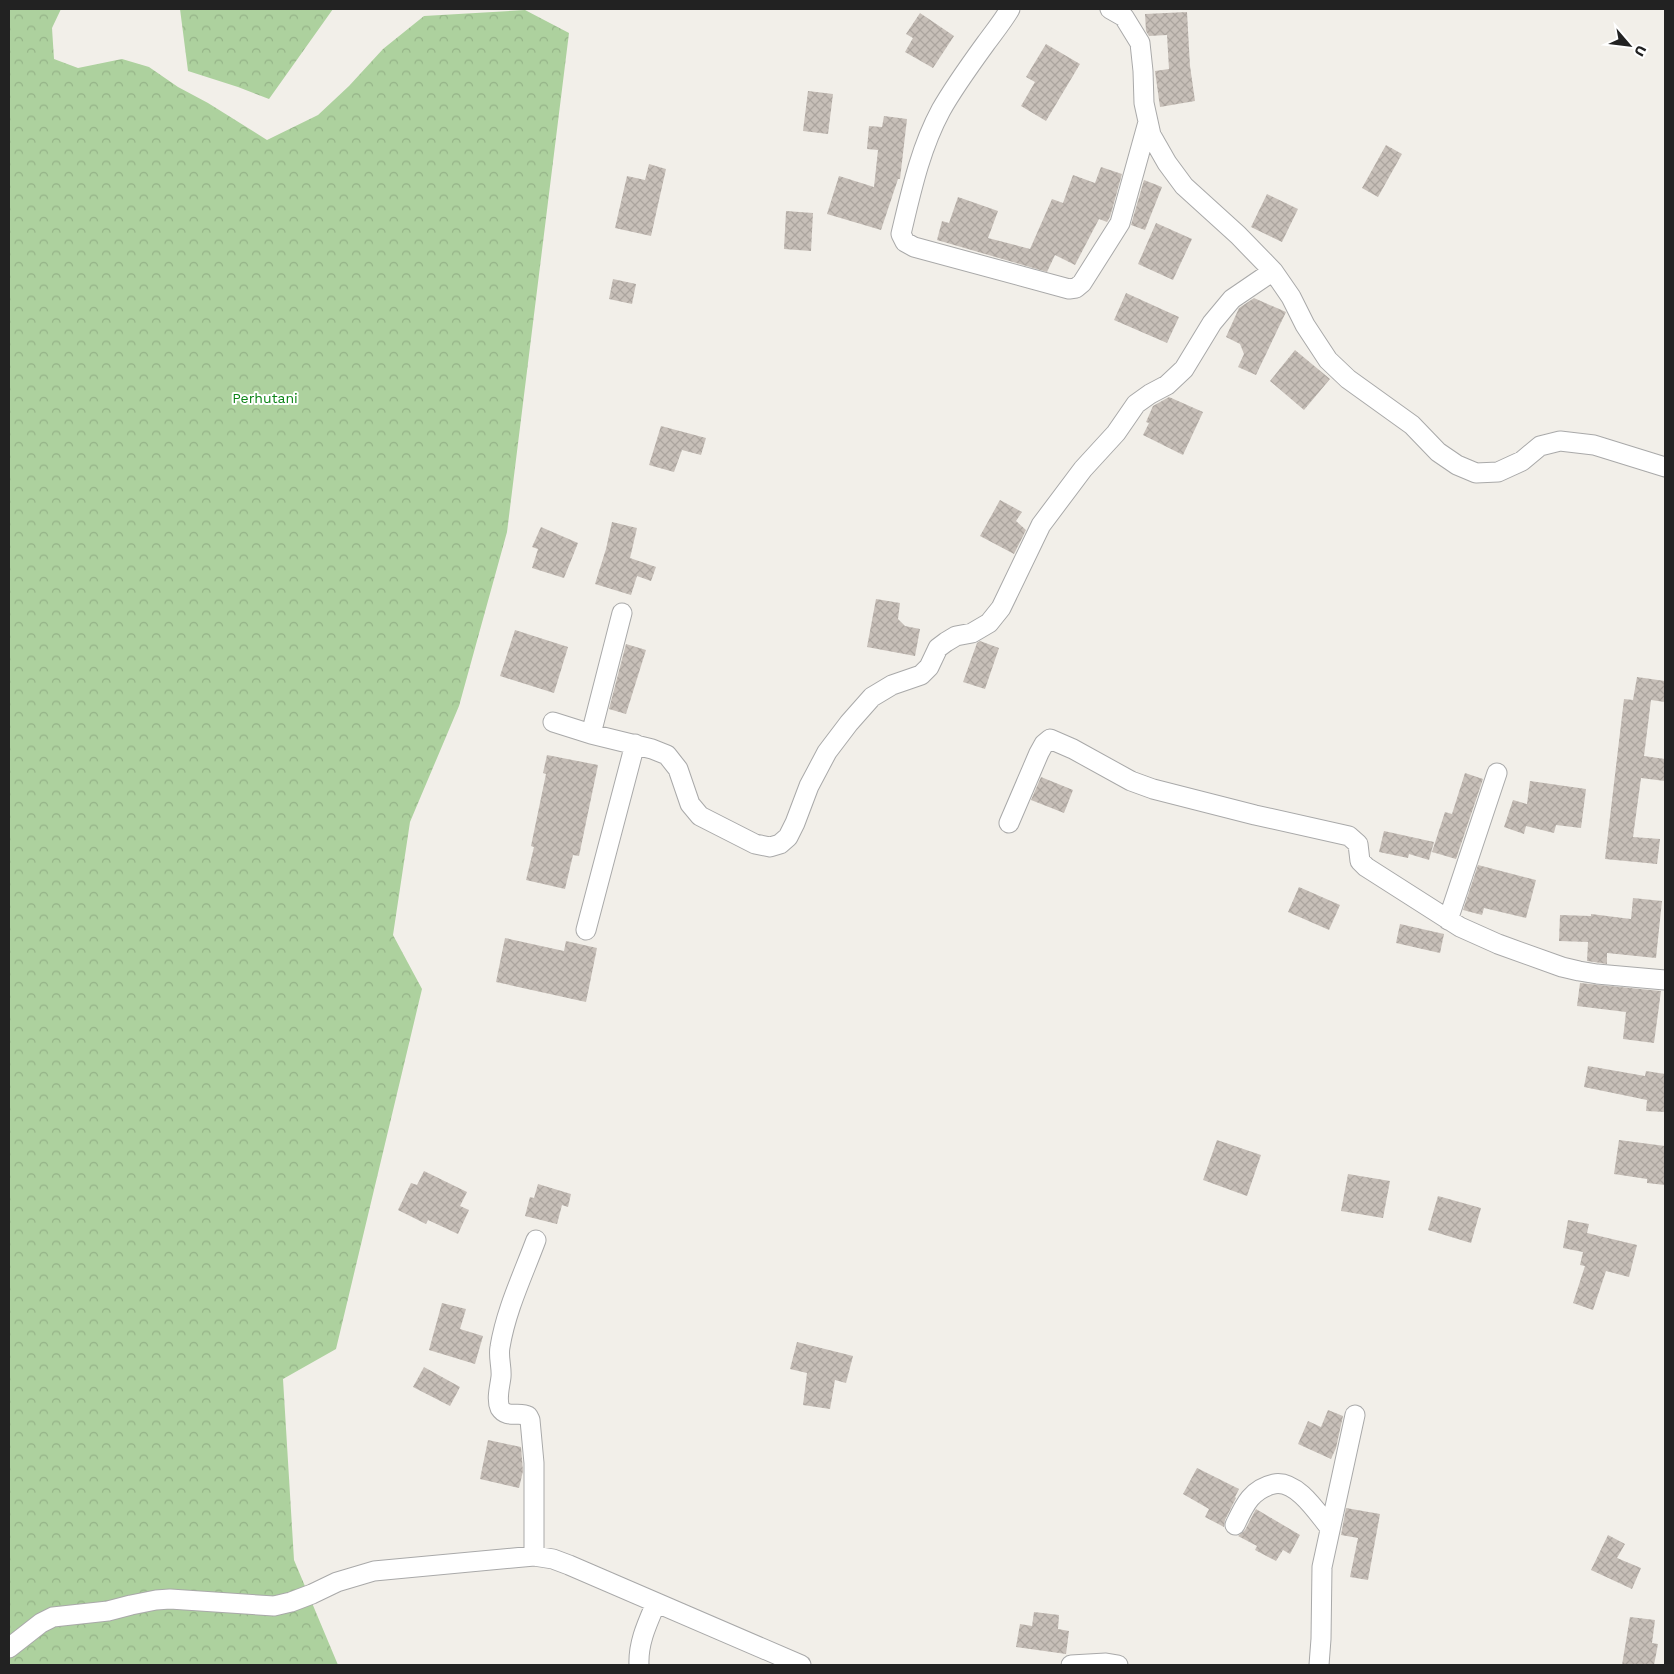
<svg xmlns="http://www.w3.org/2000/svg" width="1674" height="1674" viewBox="0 0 1674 1674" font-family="'Work Sans',sans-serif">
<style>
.forest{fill:url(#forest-crowns)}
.building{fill:url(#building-cross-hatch)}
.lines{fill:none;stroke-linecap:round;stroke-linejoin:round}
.street-casing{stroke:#a9a9a9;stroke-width:21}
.street{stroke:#fff;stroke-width:19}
.labels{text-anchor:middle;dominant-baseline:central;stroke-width:4;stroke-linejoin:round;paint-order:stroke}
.park-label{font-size:14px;fill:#0c8416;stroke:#fff}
</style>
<defs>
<pattern id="forest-crowns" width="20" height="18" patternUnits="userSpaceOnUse" patternTransform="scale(1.25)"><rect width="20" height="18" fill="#add19e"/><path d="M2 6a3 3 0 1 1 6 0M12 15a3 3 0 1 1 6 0" fill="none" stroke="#95b388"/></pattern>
<pattern id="building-cross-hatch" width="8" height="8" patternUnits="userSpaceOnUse" patternTransform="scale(1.25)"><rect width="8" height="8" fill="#c7bfb8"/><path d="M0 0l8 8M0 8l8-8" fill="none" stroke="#aba49e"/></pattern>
</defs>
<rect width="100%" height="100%" fill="#f2efe9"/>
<path class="forest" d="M 9,9 L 61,9 L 52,28 L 54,59 L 78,68 L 122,59 L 149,67 L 178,87 L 208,103 L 267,140 L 318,115 L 349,86 L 383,49 L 424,16 L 525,10 L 569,33 L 507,532 L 459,706 L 410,822 L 393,935 L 422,989 L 336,1349 L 283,1379 L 294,1560 L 338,1665 L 9,1665 Z
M 180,9 L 333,9 L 269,99 L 238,87 L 188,71 Z"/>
<path class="building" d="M 1187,12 L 1190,66 L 1195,101 L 1160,107 L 1155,71 L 1169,69 L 1167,35 L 1149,36 L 1146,31 L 1145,14 Z
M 920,13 L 954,36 L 933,68 L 905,52 L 913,38 L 906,34 Z
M 1046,44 L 1080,64 L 1046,121 L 1021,106 L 1035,82 L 1026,77 Z
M 808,91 L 833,94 L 828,134 L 803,131 Z
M 884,116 L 907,119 L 900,179 L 898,179 L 881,230 L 827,214 L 839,176 L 874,187 L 878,150 L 867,149 L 869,126 L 882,127 Z
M 1386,145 L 1402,154 L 1378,197 L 1362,188 Z
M 649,164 L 666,169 L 651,236 L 615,228 L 627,176 L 645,180 Z
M 1101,167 L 1122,174 L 1110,217 L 1107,222 L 1099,219 L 1075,265 L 1055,255 L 1047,272 L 937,240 L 942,221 L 949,223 L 958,197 L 998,211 L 988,238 L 1030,249 L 1052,199 L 1063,203 L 1073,175 L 1095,183 Z
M 1144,180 L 1162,187 L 1145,230 L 1131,225 Z
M 1267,194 L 1298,209 L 1282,242 L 1251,227 Z
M 786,211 L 813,213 L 811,251 L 784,249 Z
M 1156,223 L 1192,239 L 1173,280 L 1138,264 Z
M 613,279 L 636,284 L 632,304 L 609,299 Z
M 1126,293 L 1179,317 L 1167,343 L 1114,320 Z
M 1254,298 L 1286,312 L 1256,375 L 1238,367 L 1244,354 L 1240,344 L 1226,337 L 1239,308 Z
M 1295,350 L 1330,379 L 1304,410 L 1270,381 Z
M 1169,397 L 1203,412 L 1183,455 L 1143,435 L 1149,423 L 1146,422 L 1153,406 Z
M 661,426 L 706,438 L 701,455 L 682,450 L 674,472 L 649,465 Z
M 1000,500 L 1022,512 L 1016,521 L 1026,530 L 1014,554 L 980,536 Z
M 612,522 L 637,528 L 630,558 L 656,567 L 651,581 L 637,576 L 631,595 L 595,584 L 606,549 Z
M 541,527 L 578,543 L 564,578 L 532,568 L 538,549 L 532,547 Z
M 876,599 L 900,603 L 898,619 L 905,626 L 920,629 L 915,656 L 867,647 Z
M 515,630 L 568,647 L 554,693 L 500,676 Z
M 980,641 L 999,648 L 985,689 L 963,682 L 977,643 Z
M 626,644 L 646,650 L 626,714 L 609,709 Z
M 1637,677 L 1665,681 L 1665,702 L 1651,700 L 1644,756 L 1665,759 L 1665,781 L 1641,778 L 1633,837 L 1660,839 L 1657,864 L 1605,859 L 1624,699 L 1633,700 Z
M 547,755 L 598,765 L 579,856 L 573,855 L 565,889 L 526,880 L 534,847 L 531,846 L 546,774 L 543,773 Z
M 1465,773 L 1483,779 L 1456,859 L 1432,852 L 1445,812 L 1452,814 Z
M 1041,777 L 1073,790 L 1064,813 L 1031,800 Z
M 1530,781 L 1586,789 L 1581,828 L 1556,825 L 1554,833 L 1526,826 L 1524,834 L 1504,827 L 1513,800 L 1527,804 Z
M 1384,831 L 1434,842 L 1429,860 L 1409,854 L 1408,858 L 1379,852 Z
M 1478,865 L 1536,880 L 1526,918 L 1484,908 L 1482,915 L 1463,910 Z
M 1299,887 L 1340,905 L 1329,930 L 1288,912 Z
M 1633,898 L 1662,901 L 1656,958 L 1607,953 L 1607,964 L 1587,961 L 1588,942 L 1559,941 L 1560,915 L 1591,916 L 1591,914 L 1631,919 Z
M 1400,924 L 1444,934 L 1440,953 L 1396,943 Z
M 505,938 L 564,951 L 566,941 L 597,948 L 586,1002 L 496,982 Z
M 1580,983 L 1661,991 L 1654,1043 L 1623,1039 L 1626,1012 L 1577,1006 Z
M 1588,1066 L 1645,1076 L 1646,1071 L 1665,1074 L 1665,1112 L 1646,1111 L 1647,1100 L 1584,1087 Z
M 1217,1140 L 1261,1155 L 1247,1196 L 1203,1180 Z
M 1619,1140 L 1665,1146 L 1665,1185 L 1647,1183 L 1647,1179 L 1614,1174 Z
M 424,1171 L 467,1192 L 460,1206 L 469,1210 L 458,1234 L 428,1220 L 426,1224 L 398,1210 L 411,1183 L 417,1185 Z
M 1348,1174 L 1390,1181 L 1383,1218 L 1341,1211 Z
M 538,1184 L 571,1194 L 568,1207 L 562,1205 L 557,1224 L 525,1216 L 530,1197 L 534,1198 Z
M 1438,1196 L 1481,1208 L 1471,1243 L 1428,1230 Z
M 1568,1220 L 1589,1224 L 1587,1233 L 1637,1245 L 1629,1277 L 1606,1271 L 1593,1310 L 1573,1303 L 1585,1266 L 1580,1265 L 1583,1252 L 1563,1248 Z
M 442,1303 L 466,1309 L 460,1329 L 483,1336 L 475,1364 L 429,1350 Z
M 797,1342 L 853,1356 L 846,1383 L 835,1380 L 830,1409 L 803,1405 L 807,1373 L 790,1369 Z
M 424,1367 L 460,1387 L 450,1406 L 413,1387 Z
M 1328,1410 L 1343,1416 L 1336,1448 L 1331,1459 L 1298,1444 L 1308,1421 L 1321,1427 Z
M 488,1440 L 521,1447 L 523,1471 L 519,1488 L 480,1479 Z
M 1197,1468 L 1239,1489 L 1235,1497 L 1236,1498 L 1225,1520 L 1224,1527 L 1205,1517 L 1209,1509 L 1183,1494 Z
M 1346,1508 L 1380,1514 L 1368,1580 L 1350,1577 L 1358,1538 L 1341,1535 Z
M 1256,1509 L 1300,1535 L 1290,1554 L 1283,1550 L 1276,1561 L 1255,1550 L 1257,1546 L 1238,1536 L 1245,1530 Z
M 1608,1535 L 1625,1544 L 1617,1558 L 1641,1568 L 1632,1589 L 1591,1570 Z
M 1034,1612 L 1059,1615 L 1058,1629 L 1069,1631 L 1066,1654 L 1016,1647 L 1020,1624 L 1032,1626 Z
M 1630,1617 L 1655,1620 L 1652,1643 L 1658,1644 L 1654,1665 L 1622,1665 Z"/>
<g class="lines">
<g class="street-casing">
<path id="street" d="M 1010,9 C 1003,21 994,32 986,43 C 970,65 954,87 941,110 C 920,149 911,192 901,234 L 905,242 L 914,247 L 1069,289 L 1076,288 L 1082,283 L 1120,223 L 1148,122
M 1110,9 L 1124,17 L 1140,43 L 1143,71 L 1144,103 L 1151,135 L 1167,163 L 1184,186 L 1238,235 L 1273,271 L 1291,297 L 1305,325 L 1328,360 L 1348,379 L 1412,425 L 1438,452 L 1457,465 L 1476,473 L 1498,472 L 1522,461 L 1540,446 L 1560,441 L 1594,445 L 1665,467
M 553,722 L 591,734 L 652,749 L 667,755 L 678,769 L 690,804 L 700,816 L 755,844 L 770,847 L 780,844 L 788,837 L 795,823 L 809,786 L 827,752 L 849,723 L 872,697 L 892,685 L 921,675 L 929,667 L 938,648 L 946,642 L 956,636 L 972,633 L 989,623 L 1001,608 L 1041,525 L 1083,469 L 1116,433 L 1136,404 L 1150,394 L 1167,385 L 1184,369 L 1212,323 L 1232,299 L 1273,271
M 591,734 L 622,613
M 1009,823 L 1039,753 L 1044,744 L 1050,739 L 1073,749 L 1131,781 L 1153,789 L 1255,815 L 1349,836 L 1358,844 L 1360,861 L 1366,867 L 1460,927 L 1498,944 L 1562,967 L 1579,971 L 1597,974 L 1665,980
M 1448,920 L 1497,773
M 586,930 L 635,744
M 1235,1525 C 1244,1506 1251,1489 1274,1484 C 1284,1482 1294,1488 1302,1495 C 1313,1505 1321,1517 1330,1528
M 534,1556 L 534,1463 L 530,1420 L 528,1416 C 519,1411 507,1419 500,1408 C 496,1399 500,1386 501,1377 C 502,1367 498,1357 500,1347 C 506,1310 523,1275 536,1240
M 9,1648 L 41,1623 L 53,1617 L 108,1611 L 131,1605 L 156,1600 L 170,1599 L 274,1606 L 291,1602 L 312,1594 L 337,1582 L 374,1571 L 534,1556 L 553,1559 L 569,1565 L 801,1665
M 639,1665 C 638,1643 647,1624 656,1603
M 1071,1665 L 1106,1663 L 1118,1665
M 1319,1665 L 1321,1639 L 1322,1567 L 1355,1415"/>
</g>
<use href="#street" class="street"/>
</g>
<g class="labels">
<g class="park-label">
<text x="265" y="398">Perhutani</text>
</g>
</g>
<rect width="1674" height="1674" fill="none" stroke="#222222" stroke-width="20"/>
<g transform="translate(1629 45) rotate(118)" stroke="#ffffff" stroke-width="4" paint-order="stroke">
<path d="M0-4L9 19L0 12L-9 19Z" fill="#222222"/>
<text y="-8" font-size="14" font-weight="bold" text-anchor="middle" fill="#222222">U</text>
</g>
</svg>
